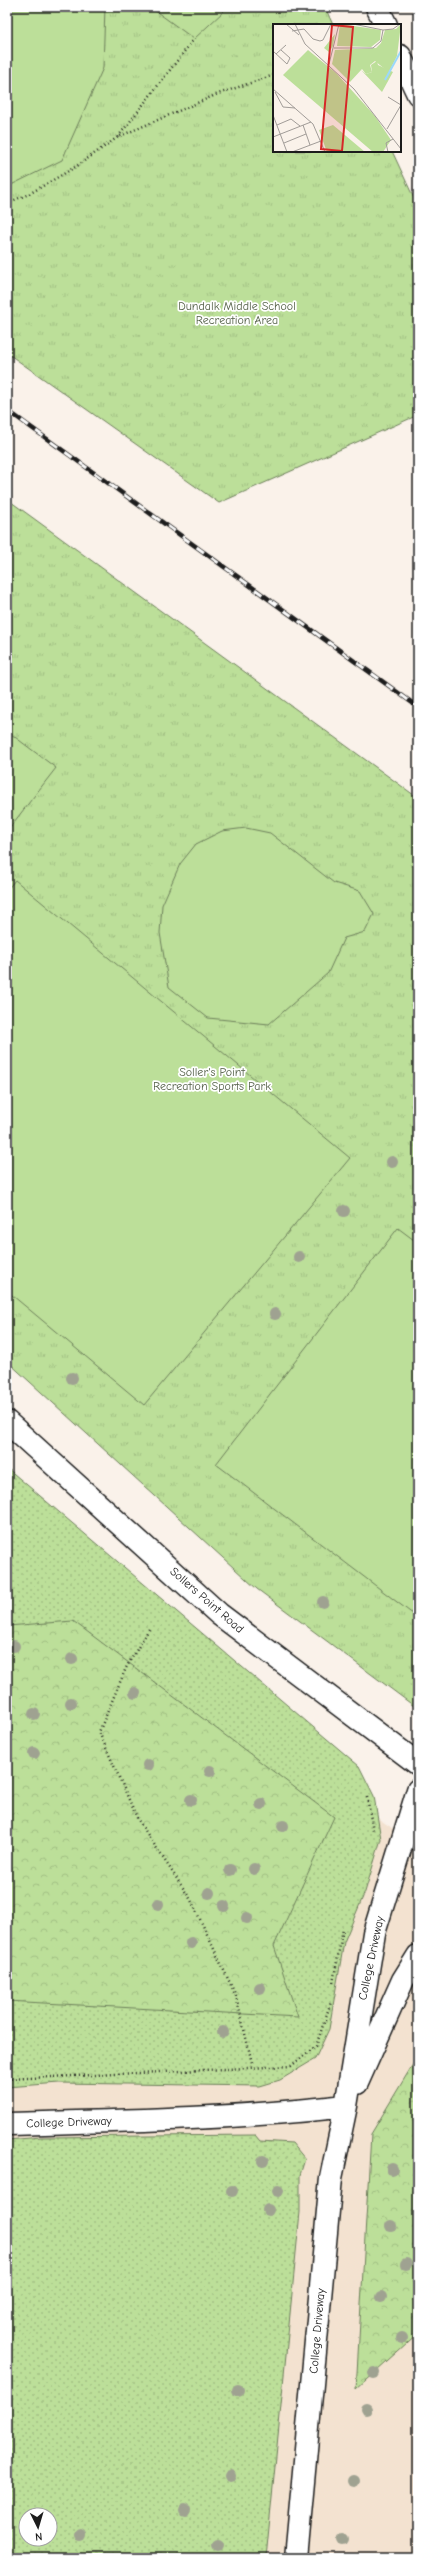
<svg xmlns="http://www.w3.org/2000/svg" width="425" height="2565" viewBox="0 0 425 2565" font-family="'Comic Neue',sans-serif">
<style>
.built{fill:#f3e2d0;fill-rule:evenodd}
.grass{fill:url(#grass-dots);stroke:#6c7e5a;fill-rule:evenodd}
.forest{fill:url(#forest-crowns);stroke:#6c7e5a}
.park{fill:url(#park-tufts);stroke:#6c7e5a}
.pitch{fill:#bcdf99;stroke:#6c7e5a}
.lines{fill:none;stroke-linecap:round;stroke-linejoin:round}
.street-casing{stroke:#1c1c1c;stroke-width:25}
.secondary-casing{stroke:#1c1c1c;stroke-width:25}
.path{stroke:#1c1c1c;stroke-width:2.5;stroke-dasharray:1 3;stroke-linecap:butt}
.street{stroke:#fff;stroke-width:22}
.secondary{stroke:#fff;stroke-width:22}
.rail-casing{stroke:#1c1c1c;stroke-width:4.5}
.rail{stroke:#fff;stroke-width:3;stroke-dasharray:9;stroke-linecap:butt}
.tree{fill:#9fa291}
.labels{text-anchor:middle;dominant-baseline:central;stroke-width:3.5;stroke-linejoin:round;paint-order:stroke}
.park-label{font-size:12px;fill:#546048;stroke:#fff}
.street-label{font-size:12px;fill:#1c1c1c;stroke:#fff}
.inset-river{fill:none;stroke:#9ad8fb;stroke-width:2}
.inset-road{fill:none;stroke:#a19c98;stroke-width:1}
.view{fill:#d62828;fill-opacity:0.15;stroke:#d62828;stroke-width:2}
.inset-edge{fill:none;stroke:#1c1c1c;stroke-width:2}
</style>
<defs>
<pattern id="grass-dots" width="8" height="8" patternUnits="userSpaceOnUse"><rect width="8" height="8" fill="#bcdf99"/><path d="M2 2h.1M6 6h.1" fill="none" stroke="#a1bf83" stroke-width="1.8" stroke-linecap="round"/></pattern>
<pattern id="forest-crowns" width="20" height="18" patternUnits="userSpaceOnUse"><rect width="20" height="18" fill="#bcdf99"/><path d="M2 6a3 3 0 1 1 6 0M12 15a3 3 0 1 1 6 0" fill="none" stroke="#a1bf83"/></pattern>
<pattern id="park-tufts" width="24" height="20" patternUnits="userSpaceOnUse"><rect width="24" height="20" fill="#bcdf99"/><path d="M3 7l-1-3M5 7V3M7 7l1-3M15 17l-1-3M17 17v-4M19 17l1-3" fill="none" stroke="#a1bf83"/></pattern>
</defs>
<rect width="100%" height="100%" fill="#faf2ea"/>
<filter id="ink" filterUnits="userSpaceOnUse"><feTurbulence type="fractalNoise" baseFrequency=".025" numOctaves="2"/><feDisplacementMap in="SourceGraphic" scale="8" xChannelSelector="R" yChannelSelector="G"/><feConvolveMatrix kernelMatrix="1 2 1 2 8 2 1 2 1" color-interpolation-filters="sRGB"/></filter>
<g filter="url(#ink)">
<path class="built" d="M 7,1516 L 314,1774 L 418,1846 L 418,2558 L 7,2558 ZM 26,2515 L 50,2515 L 50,2539 L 26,2539 Z"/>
<path class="grass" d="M 7,1468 L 359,1766 L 374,1796 L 381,1839 L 365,1892 L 344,1942 L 329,2029 L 315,2059 L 280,2080 L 260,2086 L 59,2083 L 7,2087 Z
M 255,2135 L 260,2141 L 292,2143 L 305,2159 L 300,2175 L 300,2212 L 266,2558 L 7,2558 L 7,2140 L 41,2137 ZM 26,2515 L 50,2515 L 50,2539 L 26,2539 Z"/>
<path class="forest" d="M 73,1621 L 334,1817 L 274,1946 L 298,2017 L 7,2001 L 7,1626 Z
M 418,2056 L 418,2334 L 356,2390 L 371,2134 Z"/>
<path class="park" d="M 7,7 L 325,7 L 333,25 L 274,25 L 274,151 L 392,151 L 418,207 L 418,415 L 219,503 L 7,353 Z
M 7,499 L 418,798 L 418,1709 L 257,1589 L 7,1361 Z"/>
<path class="pitch" d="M 7,7 L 105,7 L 103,68 L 62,160 L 7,187 Z
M 150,7 L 218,7 L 224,11 L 194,39 Z
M 7,731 L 56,768 L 7,831 Z
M 246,828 L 270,833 L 334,883 L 360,891 L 374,914 L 365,932 L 344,938 L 328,973 L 269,1024 L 208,1018 L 169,987 L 160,933 L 162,905 L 180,864 L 196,844 L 222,831 Z
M 15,880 L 350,1158 L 144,1405 L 7,1291 L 7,890 Z
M 398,1228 L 418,1243 L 418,1618 L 216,1464 Z"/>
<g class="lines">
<g class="street-casing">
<path id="street" d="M 377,7 L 386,25
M 400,56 L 418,94
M 357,2083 L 403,1980 L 418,1956
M 7,2124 C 120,2121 234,2119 346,2106
M 296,2558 L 331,2178 L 346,2106 L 374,1933 L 418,1790"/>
</g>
<g class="secondary-casing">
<path id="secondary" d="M 7,1422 L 219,1614 L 418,1764"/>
</g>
<path class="path" d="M 118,137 L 194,39
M 7,203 L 29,194 L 77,166 L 118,137 L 218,94 L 274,75
M 149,1629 L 126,1668 L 99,1732 L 138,1820 L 191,1900 L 236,1996 L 253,2067
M 367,1797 L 373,1830
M 333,1983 L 343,1929
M 7,2079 L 291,2066 L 316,2046 L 331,2002"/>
<use href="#street" class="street"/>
<use href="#secondary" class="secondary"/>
<g class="rail-casing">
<path id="rail" d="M 7,410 L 418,707"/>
</g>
<use href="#rail" class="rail"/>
</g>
<g class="tree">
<circle cx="392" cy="1162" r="6"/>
<circle cx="344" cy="1211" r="6"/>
<circle cx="299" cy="1257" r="6"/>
<circle cx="275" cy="1314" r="6"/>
<circle cx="72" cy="1378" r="6"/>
<circle cx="323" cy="1602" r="6"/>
<circle cx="14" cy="1646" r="6"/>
<circle cx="72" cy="1659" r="6"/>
<circle cx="135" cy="1693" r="6"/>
<circle cx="71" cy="1703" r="6"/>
<circle cx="34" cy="1714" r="6"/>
<circle cx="34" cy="1753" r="6"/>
<circle cx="148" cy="1765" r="6"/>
<circle cx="210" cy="1771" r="6"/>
<circle cx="191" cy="1800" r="6"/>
<circle cx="261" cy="1804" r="6"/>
<circle cx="283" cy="1826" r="6"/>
<circle cx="254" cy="1869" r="6"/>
<circle cx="230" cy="1870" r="6"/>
<circle cx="209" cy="1893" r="6"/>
<circle cx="158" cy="1904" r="6"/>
<circle cx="224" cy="1906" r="6"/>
<circle cx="247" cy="1918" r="6"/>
<circle cx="191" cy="1943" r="6"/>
<circle cx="260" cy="1988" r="6"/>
<circle cx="223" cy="2032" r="6"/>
<circle cx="263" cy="2161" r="6"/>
<circle cx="392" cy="2169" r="6"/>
<circle cx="232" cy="2191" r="6"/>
<circle cx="278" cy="2191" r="6"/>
<circle cx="268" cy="2210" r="6"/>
<circle cx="391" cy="2226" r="6"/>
<circle cx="406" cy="2264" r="6"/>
<circle cx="381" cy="2297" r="6"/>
<circle cx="402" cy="2338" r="6"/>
<circle cx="374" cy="2373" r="6"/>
<circle cx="238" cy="2390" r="6"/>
<circle cx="366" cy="2409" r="6"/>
<circle cx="230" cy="2476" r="6"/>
<circle cx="354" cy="2481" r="6"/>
<circle cx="185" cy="2510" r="6"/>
<circle cx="81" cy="2535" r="6"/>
<circle cx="343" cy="2539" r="6"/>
<circle cx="218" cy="2545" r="6"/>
</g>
</g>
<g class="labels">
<g class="park-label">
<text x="237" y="306">Dundalk Middle School<tspan x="237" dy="14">Recreation Area</tspan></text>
<text x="212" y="1072">Soller's Point<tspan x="212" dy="14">Recreation Sports Park</tspan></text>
</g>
<g class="street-label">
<text transform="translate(207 1600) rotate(41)">Sollers Point Road</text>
<text transform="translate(371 1958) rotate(-78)">College Driveway</text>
<text transform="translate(69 2122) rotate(-2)">College Driveway</text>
<text transform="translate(317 2331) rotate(-85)">College Driveway</text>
</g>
</g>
<g transform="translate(273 24)">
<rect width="128" height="128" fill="#faf2ea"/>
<path d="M 67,0 L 108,6 L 107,16 L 98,23 L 64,22 ZM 128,0 L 124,32 L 117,46 L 113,46 L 102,37 L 97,41 L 99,48 L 93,50 L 89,45 L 77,58 L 59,40 L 62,26 L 103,24 L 108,19 L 112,6 L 123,5 Z" fill="#bcdf99"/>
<path d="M 62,10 L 60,22 L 56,28 L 51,24 ZM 63,28 L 83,31 L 86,40 L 84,46 L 72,48 L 60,38 ZM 104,37 L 105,41 L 120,48 L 109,68 L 88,46 L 93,50 L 99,48 L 98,41 Z" fill="#bcdf99"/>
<path d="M 35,26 L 63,49 L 102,92 L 118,116 L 110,128 L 100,128 L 10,51 ZM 60,101 L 92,128 L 54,128 L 46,106 Z" fill="#bcdf99"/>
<path d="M 47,39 L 65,55 L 55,66 L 37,50 ZM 68,58 L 83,73 L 72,84 L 57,69 ZM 80,77 L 88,85 L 77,97 L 69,89 ZM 72,117 L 76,117 L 89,128 L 61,128 L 58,125 L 64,127 L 67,119 Z" fill="#bcdf99"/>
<path class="inset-river" d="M 112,56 L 128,27"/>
<path class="inset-road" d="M 13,0 L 26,11M 22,0 L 32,20 L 81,65 L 128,125M 80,0 L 110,6 L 120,5 L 127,0M 19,7 L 31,5 L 40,15 L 47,17 L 50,16 L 58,0M 61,24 L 100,24 L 108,17 L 110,6M 0,27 L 14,40 L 17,34 L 8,26M 3,30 L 13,21M 56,40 L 66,0M 0,65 L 40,100 L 52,128M 2,68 L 10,83 L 22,84M 0,91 L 14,128M 4,101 L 18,95 L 27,102M 30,101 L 37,121M 114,105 L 128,81 L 115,73M 0,113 L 38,98M 11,119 L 33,110M 19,128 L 48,117M 115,128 L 113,119 L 120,115"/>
<path class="view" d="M 59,1 L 80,3 L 69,127 L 48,125 Z"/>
<rect width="128" height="128" class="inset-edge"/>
</g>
<rect width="425" height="2565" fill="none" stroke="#fff" stroke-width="24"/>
<rect x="12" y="12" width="401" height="2541" fill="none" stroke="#1c1c1c" stroke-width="1.5" filter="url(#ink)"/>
<g transform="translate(38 2527) rotate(175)"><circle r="19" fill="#ffffff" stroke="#a4a4a4"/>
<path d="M0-3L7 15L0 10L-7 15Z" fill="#1c1c1c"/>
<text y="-6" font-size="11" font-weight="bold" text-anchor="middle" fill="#1c1c1c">N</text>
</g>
</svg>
